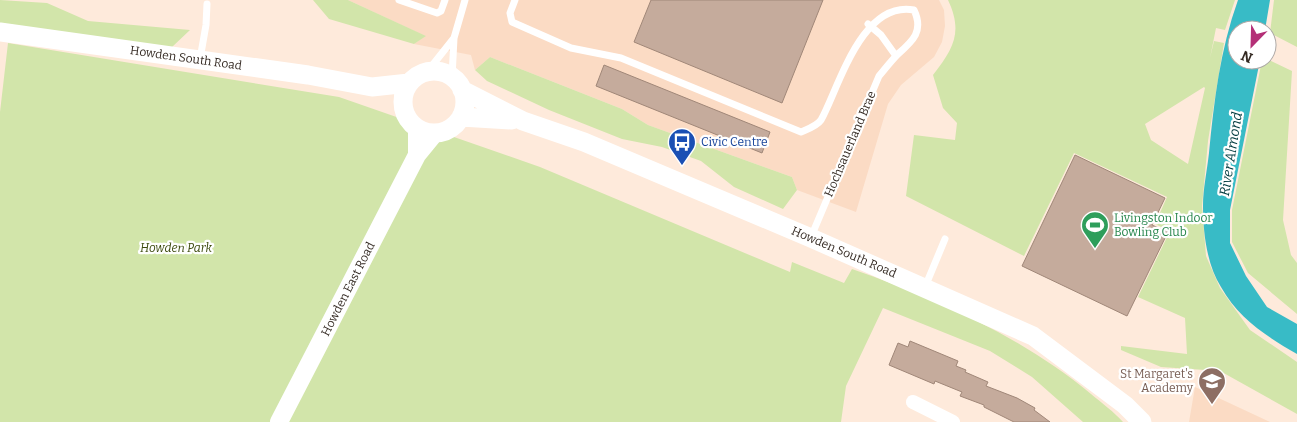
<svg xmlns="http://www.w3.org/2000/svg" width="1297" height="422" viewBox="0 0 1297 422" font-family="Bitter,serif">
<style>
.built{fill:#fbdbc4}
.green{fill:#d2e5aa;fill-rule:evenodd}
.water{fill:#38bbc6}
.building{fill:#c5ab9c;stroke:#a08778}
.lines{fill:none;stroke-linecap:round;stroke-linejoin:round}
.service{stroke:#fff;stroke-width:7}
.minor{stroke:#fff;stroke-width:14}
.tertiary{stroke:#fff;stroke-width:18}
.secondary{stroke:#fff;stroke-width:19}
.labels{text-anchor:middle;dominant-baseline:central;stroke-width:4.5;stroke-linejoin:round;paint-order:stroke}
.street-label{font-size:12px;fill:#332922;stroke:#fff}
.transit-label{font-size:12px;fill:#164399;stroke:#fff;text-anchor:start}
.leisure-label{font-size:12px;fill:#27864d;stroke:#fff;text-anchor:start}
.park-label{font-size:12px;font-style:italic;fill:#3b490c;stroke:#fff}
.education-label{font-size:12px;fill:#785e54;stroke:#fff;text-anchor:end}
.water-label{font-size:14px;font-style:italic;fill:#003b3f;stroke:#fff}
</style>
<rect width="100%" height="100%" fill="#feeadb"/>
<path class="built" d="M 348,0 L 939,0 L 944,10 L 945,26 L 942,42 L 934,57 L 901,85 L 888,104 L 856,212 L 797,190 L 792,177 L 648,125 L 622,109 L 490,57 L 475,70 L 471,55 L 414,44 L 425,36 Z
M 1195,387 L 1270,422 L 1189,422 Z"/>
<path class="green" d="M 0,0 L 47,3 L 88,21 L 190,30 L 171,48 L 0,23 Z
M 313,0 L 348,0 L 426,36 L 414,44 L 329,19 Z
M 948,0 L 1235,0 L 1225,30 L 1216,28 L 1210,58 L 1214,41 L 1224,43 L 1208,141 L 1202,206 L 1206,256 L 1220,288 L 1250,330 L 1297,362 L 1297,414 L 1220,371 L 1161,367 L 1121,350 L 1121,346 L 1187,354 L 1185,318 L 1138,297 L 1170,231 L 1155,224 L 1167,197 L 1074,153 L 1024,256 L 906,196 L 914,135 L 955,140 L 957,123 L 943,108 L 933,75 C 954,48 963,32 948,0 ZM 1204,87 L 1205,88 L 1188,164 L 1151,140 L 1145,124 Z
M 1274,0 L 1297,0 L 1297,47 L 1270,33 Z
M 8,43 L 339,97 L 540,167 L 790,272 L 792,262 L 844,283 L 852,269 C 936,298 1022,337 1091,394 C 1102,403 1114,412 1123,422 L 1083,422 L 1032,377 L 990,351 L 883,308 L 846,386 L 841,422 L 0,422 L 0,112 Z
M 490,57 L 622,109 L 648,125 L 792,177 L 797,190 L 783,209 L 734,187 L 701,161 L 662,147 L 622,139 L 549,110 L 487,81 L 475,70 Z
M 1267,59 L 1292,71 L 1283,220 L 1291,255 L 1297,263 L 1297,314 L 1248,273 L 1232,242 L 1232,210 L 1262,60 Z"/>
<path class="water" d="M 1238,0 L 1270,0 L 1265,30 L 1237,30 L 1237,60 L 1260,60 L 1230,210 L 1230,243 L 1246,276 L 1267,307 L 1297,324 L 1297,354 C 1266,336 1239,319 1221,287 C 1207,265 1203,233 1203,206 C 1203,189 1207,171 1209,153 C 1214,101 1220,50 1238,0 Z"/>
<path class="building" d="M 651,0 L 823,0 L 782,103 L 634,42 Z
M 604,65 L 770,132 L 762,153 L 596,86 Z
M 1075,155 L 1165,198 L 1152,225 L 1168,232 L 1127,316 L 1022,266 Z
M 910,341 L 958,361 L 956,366 L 966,370 L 965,372 L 988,382 L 986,386 L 1017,398 L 1035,408 L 1034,410 L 1050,422 L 1014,422 L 984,407 L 984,405 L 960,396 L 962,392 L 935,381 L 934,384 L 889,365 L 898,343 L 908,347 Z"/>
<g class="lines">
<path class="service" d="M 399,0 L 437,13 L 441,11 L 445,0
M 515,0 L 510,13 L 512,22 L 571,48 L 621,58 L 801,132 C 808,129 817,126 821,120 C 838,90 861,0 914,10 C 924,31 913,41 898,54 C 891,61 885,69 879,76 L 811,237
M 868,24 L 881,35 L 896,56
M 200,59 L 206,25 L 207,4
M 427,72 L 454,38
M 452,77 L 454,38 L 465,0
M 925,287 L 945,239"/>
<path class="minor" d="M 913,402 L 953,422"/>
<path class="tertiary" d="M 417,128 L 417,155
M 279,422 L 417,155 L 435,133"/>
<path class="secondary" d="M 0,32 L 308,75 L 372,87 L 409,83
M403 102a31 31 0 1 1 62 0a31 31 0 1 1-62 0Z
M 462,90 L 523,121 L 584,142 L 811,238 L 1033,336 L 1125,405 L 1142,422
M 461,117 L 512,120"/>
</g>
<defs>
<g id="bus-pin" transform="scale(1.4375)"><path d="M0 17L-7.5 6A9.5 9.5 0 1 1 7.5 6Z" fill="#1a4fb4" stroke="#fff"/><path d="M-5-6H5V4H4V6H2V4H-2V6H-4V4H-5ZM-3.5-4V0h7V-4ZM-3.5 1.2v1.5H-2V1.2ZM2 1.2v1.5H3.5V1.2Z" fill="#fff"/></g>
<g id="stadium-pin" transform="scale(1.4375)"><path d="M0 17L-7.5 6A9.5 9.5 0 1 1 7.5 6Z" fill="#2e9e5b" stroke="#fff"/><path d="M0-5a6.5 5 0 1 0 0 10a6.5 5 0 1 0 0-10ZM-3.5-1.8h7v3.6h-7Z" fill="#fff"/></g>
<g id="school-pin" transform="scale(1.4375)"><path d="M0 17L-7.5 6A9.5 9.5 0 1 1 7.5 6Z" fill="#8d6e63" stroke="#fff"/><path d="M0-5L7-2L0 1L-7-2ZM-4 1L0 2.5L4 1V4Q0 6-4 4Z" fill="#fff"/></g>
</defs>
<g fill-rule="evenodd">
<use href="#bus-pin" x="682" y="142"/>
<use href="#stadium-pin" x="1095" y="225"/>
<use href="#school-pin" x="1212" y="381"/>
</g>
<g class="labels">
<g class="street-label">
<text transform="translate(186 58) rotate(8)">Howden South Road</text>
<text transform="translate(850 144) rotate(-67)">Hochsauerland Brae</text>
<text transform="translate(844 252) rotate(23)">Howden South Road</text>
<text transform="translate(348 289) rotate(-63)">Howden East Road</text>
</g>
<g class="transit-label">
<text x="701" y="142">Civic Centre</text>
</g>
<g class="leisure-label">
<text x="1114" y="218">Livingston Indoor<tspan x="1114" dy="14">Bowling Club</tspan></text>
</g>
<g class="park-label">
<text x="176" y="248">Howden Park</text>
</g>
<g class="education-label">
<text x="1193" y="374">St Margaret's<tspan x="1193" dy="14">Academy</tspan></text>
</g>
<g class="water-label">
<text transform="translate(1231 154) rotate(-81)">River Almond</text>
</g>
</g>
<g transform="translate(1252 45) rotate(203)"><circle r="24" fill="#ffffff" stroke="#ada9a7"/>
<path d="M0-4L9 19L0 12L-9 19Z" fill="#b43077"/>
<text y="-8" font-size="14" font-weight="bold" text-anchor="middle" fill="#332922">N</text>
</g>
</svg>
